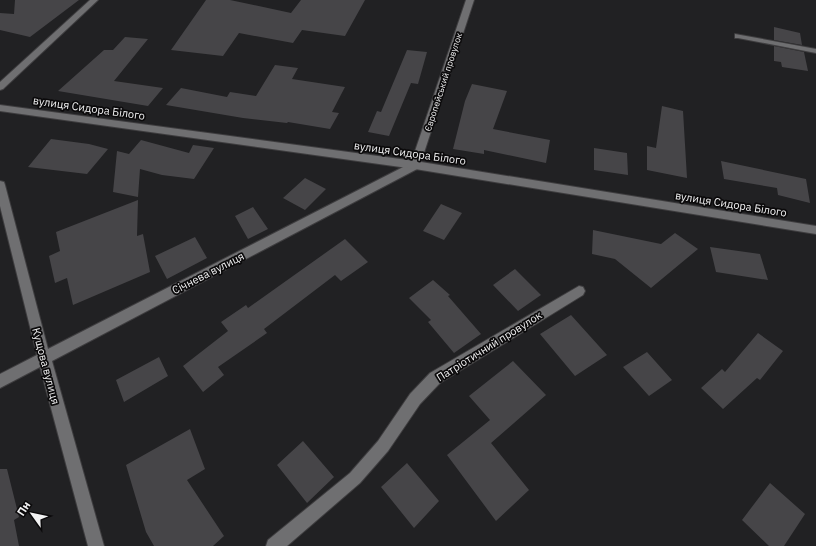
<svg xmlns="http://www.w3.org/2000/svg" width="816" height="546" viewBox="0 0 816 546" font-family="'IBM Plex Sans',sans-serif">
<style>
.building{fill:#464548}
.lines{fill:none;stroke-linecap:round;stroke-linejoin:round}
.minor-casing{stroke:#3e3d3f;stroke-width:2}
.tertiary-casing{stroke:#3e3d3f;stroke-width:2}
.minor{fill:#6f6f71;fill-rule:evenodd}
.tertiary{fill:#6f6f71;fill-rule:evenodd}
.labels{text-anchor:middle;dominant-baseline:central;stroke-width:3.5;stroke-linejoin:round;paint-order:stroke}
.far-street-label{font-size:9px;fill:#f2f2f3;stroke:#0b0a0b}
.street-label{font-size:11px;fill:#f2f2f3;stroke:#0b0a0b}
</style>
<rect width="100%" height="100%" fill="#212123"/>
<path class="building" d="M 15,0 L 79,0 L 30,37 L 0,30 L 0,13 L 14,14 Z
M 206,0 L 230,0 L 291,13 L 301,0 L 365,0 L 345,36 L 302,30 L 293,43 L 239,33 L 223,56 L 171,50 Z
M 774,27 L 800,33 L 802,45 L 774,40 Z
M 125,37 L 148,39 L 114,81 L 163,88 L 148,106 L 58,91 L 104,50 L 113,50 Z
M 774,46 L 804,52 L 808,71 L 782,67 L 781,62 L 774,61 Z
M 407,50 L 427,52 L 418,84 L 411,83 L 389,136 L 368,132 L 377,111 L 381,112 Z
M 275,65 L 298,68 L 292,79 L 345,87 L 332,112 L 339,113 L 330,129 L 288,122 L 287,123 L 243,118 L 166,105 L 181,88 L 227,97 L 230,92 L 256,96 Z
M 472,84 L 507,91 L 493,129 L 550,140 L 546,163 L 484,150 L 484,154 L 453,149 L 465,101 Z
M 662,106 L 683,111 L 687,178 L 647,170 L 647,146 L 656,148 Z
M 51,139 L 89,144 L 108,149 L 87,174 L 28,167 Z
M 141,140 L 189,153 L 193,145 L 214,148 L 194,179 L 162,175 L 140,169 L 138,197 L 113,192 L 117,151 L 129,154 Z
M 594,148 L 627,153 L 628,175 L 594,170 Z
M 721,161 L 806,179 L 810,203 L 778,195 L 777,188 L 724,179 Z
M 305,178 L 326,189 L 305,210 L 283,198 Z
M 138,200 L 137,236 L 143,234 L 150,272 L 73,305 L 67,278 L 55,283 L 49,256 L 60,251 L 56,232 Z
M 441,204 L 462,213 L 444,240 L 423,231 Z
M 253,207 L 268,229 L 248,239 L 235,216 Z
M 593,230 L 661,244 L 675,233 L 698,249 L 651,288 L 615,259 L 592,254 Z
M 195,237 L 207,258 L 167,279 L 155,256 Z
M 345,239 L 368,262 L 341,281 L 335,275 L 264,329 L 267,333 L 218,367 L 224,375 L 203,392 L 183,366 L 228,331 L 221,322 L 246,305 L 248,308 Z
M 710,247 L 760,254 L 768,280 L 716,272 Z
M 515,269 L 541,295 L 518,311 L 493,285 Z
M 433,280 L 450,295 L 448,296 L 481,334 L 454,353 L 428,322 L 431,320 L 409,298 Z
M 571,315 L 607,355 L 575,376 L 540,334 Z
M 758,333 L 783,351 L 760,380 L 757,378 L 723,409 L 701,388 L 722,369 L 725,372 Z
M 647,352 L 672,380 L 649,396 L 623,367 Z
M 159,357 L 168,376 L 124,402 L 116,380 Z
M 513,361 L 546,395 L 491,443 L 529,490 L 496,521 L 447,455 L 490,420 L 469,396 Z
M 190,429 L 205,469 L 187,480 L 224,536 L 213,546 L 154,546 L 146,532 L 126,465 Z
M 303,441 L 334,477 L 307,503 L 277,465 Z
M 407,463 L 439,501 L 414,528 L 381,487 Z
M 0,469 L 7,469 L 19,517 L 14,520 L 19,546 L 0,546 Z
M 770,483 L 805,514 L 784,546 L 769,546 L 742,520 Z"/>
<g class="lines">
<g class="minor-casing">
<path id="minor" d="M 90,0 L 98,0 L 3,89 L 0,90 L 0,82 Z
M 466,0 L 474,0 L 419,168 L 52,361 L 104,546 L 88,546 L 40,367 L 0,388 L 0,374 L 37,355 L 0,206 L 0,181 L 4,182 L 5,185 L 48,349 L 411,163 Z
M 735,34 L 816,49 L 816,53 L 738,38 L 735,38 Z
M 579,286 L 583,287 L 585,291 L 583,295 L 440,383 L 420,404 L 388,451 L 360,483 L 287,546 L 266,546 L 268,540 L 350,473 L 378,441 L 410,394 L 430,373 Z"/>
</g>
<g class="tertiary-casing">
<path id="tertiary" d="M 0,105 L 415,161 L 816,226 L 816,234 L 415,169 L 0,111 Z"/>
</g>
<use href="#minor" class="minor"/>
<use href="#tertiary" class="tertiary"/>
</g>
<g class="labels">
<g class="far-street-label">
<text transform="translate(443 82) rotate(-72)">Європейський провулок</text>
</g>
<g class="street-label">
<text transform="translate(89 108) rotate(8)">вулиця Сидора Білого</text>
<text transform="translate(410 153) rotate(8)">вулиця Сидора Білого</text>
<text transform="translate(731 204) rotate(9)">вулиця Сидора Білого</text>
<text transform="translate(208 273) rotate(-27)">Січнева вулиця</text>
<text transform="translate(489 346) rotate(-32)">Патріотичний провулок</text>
<text transform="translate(46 366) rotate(75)">Кущова вулиця</text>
</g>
</g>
<g transform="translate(32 514) rotate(303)" stroke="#0b0a0b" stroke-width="3" paint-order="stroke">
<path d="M0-3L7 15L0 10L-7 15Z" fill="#f2f2f3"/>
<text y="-6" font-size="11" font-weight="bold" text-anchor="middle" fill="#f2f2f3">Пн</text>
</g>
</svg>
